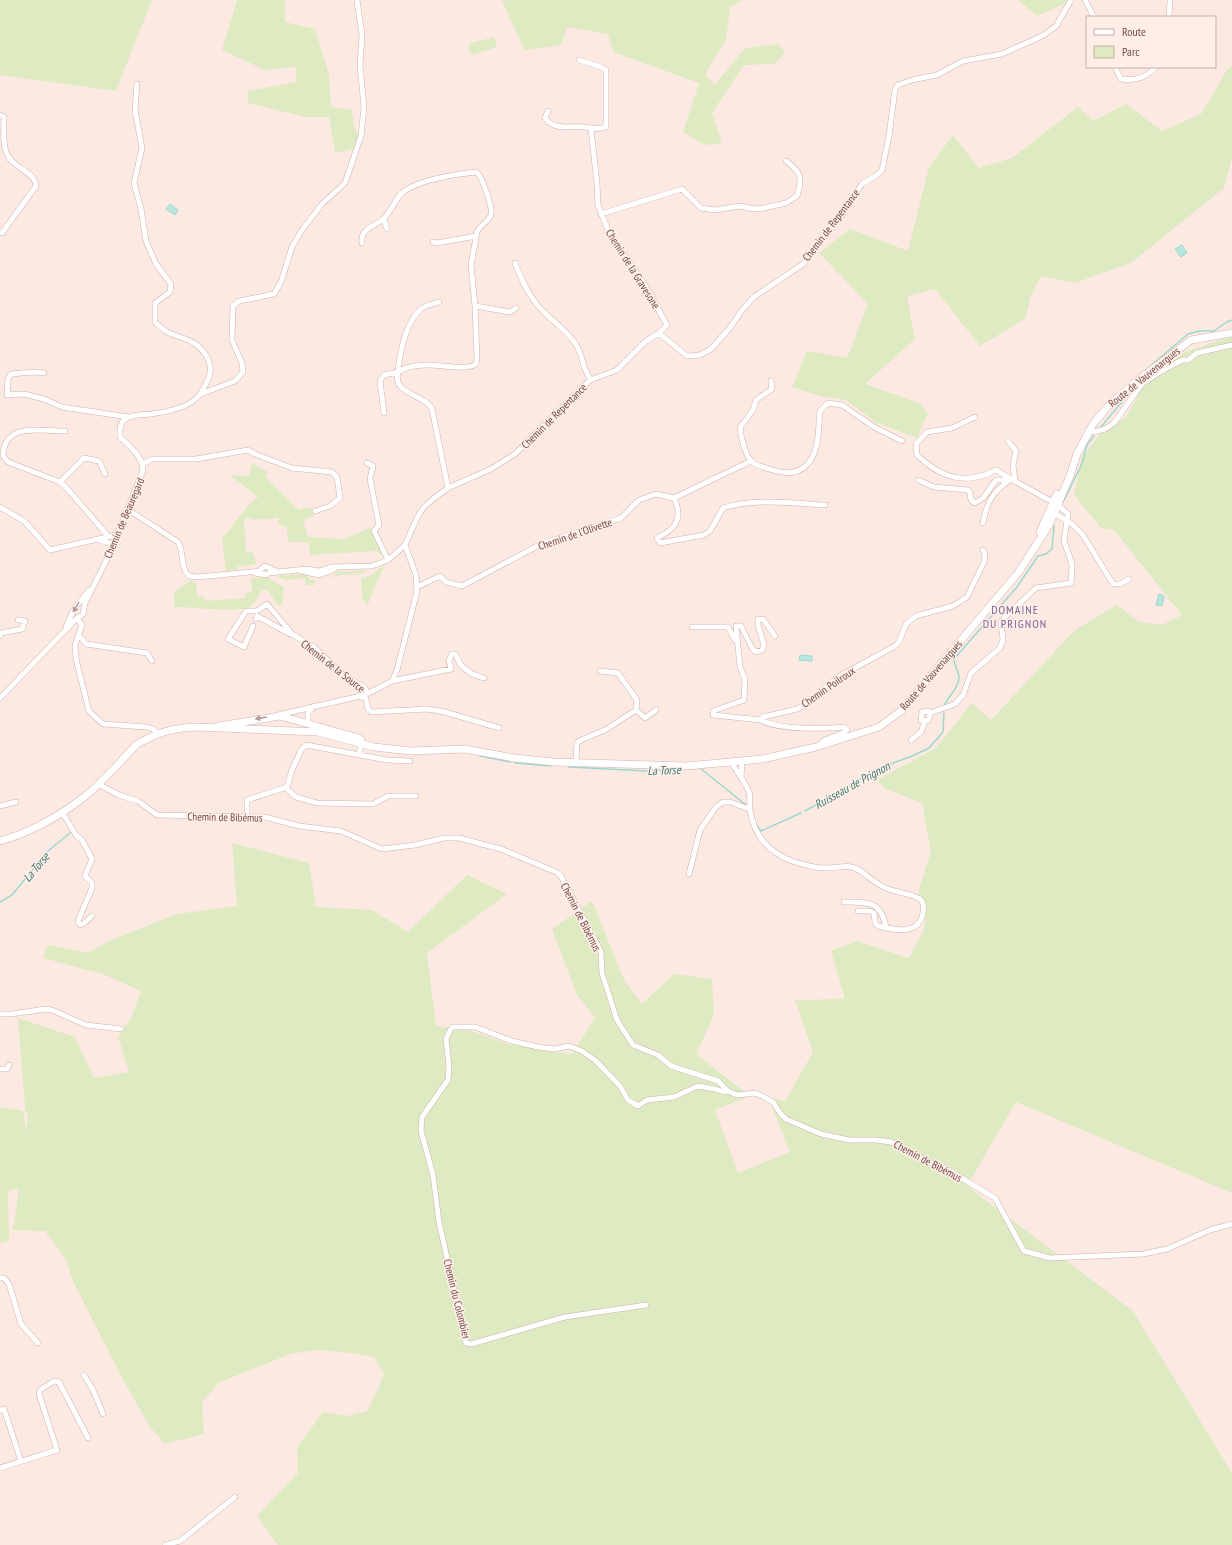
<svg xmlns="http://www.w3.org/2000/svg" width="1232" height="1545" viewBox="0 0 1232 1545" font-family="'PT Sans Narrow',sans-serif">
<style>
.green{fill:#deeac1}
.water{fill:#b7e6de;stroke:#9dd7ce}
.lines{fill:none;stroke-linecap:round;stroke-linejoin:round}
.stream{stroke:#9dd7ce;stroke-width:1.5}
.minor-casing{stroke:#cfb1ac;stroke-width:6}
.secondary-casing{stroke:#d5b0ab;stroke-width:8}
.minor{stroke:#fff;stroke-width:5}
.secondary{stroke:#fff;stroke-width:7}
.oneway{fill:#b39b9a}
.labels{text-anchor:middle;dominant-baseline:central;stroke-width:3;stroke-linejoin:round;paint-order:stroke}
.street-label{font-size:11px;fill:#744a48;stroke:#ffefe8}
.neighbourhood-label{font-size:12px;letter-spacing:1px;fill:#766497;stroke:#ffefe8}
.water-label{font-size:12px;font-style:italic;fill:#3c7971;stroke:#ffefe8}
</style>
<rect width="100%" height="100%" fill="#fceae2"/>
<path class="green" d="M 0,0 L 152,0 L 116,91 L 0,75 Z
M 237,0 L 285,0 L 285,22 L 315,29 L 329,75 L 331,107 L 352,110 L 354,127 L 358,134 L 355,148 L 335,153 L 329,117 L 306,117 L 248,103 L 248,91 L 296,82 L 296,67 L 265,70 L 222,50 Z
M 502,0 L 741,0 L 730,8 L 726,40 L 705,75 L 715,85 L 745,48 L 779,44 L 785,53 L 774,64 L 744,65 L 712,113 L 722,143 L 704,145 L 683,132 L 699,83 L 613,52 L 608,34 L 567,27 L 561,45 L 524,50 Z
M 1018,0 L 1074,0 L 1037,16 Z
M 494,37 L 497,47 L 471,55 L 468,44 Z
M 1232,66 L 1232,158 L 1224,188 L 1131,263 L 1075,283 L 1041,276 L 1031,296 L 1025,319 L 980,346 L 935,289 L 907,296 L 915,339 L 865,384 L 919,403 L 928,413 L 917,438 L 875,422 L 846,400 L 820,396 L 792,387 L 807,351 L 847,358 L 868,304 L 819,253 L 850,229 L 908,251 L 929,167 L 953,135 L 979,168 L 1012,158 L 1078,107 L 1093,121 L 1126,104 L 1162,131 L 1201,114 L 1227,70 Z
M 1232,336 L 1232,1193 L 1016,1102 L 967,1186 L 1133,1311 L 1232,1473 L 1232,1545 L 278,1545 L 257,1516 L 298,1473 L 297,1447 L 323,1412 L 347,1416 L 367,1411 L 377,1392 L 384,1373 L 374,1357 L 344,1352 L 314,1350 L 291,1354 L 220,1382 L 202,1402 L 204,1434 L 165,1444 L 150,1427 L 122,1378 L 73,1281 L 65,1258 L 45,1231 L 13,1230 L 19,1189 L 10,1190 L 8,1194 L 9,1241 L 0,1243 L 0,1107 L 23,1111 L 26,1132 L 28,1117 L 25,1108 L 18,1018 L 75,1037 L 94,1078 L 129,1072 L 118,1037 L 132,1016 L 141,991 L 103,974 L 43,958 L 48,945 L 88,953 L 111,940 L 177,914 L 237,906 L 232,843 L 309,863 L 316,907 L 372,910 L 408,932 L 467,875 L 507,894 L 427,953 L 436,1026 L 466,1029 L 511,1045 L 572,1054 L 595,1018 L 576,993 L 552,929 L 592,901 L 625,982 L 642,1004 L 674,974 L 712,979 L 714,1015 L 696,1054 L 750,1096 L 715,1110 L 738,1173 L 790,1152 L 768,1097 L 785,1101 L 813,1052 L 795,1000 L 845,999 L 831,951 L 857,941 L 909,958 C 922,932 934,922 918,893 L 931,851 L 922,803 L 886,789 L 877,780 L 936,748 L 972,703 L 991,720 L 1075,630 L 1117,605 L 1139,622 L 1162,625 L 1182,615 L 1114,530 L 1101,528 L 1074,495 L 1082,458 L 1100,434 L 1126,417 L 1147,379 L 1185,352 Z
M 251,463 L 268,472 L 265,477 L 299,510 L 311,507 L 314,516 L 303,520 L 308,537 L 344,539 L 370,528 L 385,557 L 376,551 L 310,555 L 309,542 L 289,542 L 286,526 L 279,525 L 278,518 L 251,520 L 251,518 L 244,519 L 246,552 L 253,552 L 256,564 L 237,567 L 237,570 L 226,571 L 222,539 L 250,503 L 258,497 L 232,477 L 232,475 L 250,476 Z
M 385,564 L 367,606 L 362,598 L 361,579 L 371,575 Z
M 366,570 L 364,573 L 341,575 L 330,578 L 338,572 Z
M 302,574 L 309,577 L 310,580 L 315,580 L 315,585 L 306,585 L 305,578 L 285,580 L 276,576 Z
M 264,577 L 271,579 L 284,588 L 282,604 L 278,606 L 267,589 L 261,591 C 258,597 255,603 250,607 C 240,613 188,607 174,607 L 174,592 L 190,581 L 196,582 L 197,596 L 204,596 L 205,601 L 245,598 L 245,593 L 252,592 L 251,578 Z"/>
<path class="water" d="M 170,204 L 178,210 L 175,215 L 166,209 Z
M 1182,245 L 1187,253 L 1181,257 L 1175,249 Z
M 1159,594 L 1164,596 L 1162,606 L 1156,605 Z
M 800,655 L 812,656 L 812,661 L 799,660 Z"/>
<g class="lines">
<path class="stream" d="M 1148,368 L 1188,334 L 1199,331 L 1214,331 L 1227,322 L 1232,320
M 1100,428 L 1132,390
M 1063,502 L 1081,466 L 1087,445 L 1094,436
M 944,706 C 948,696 958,690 959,678 C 959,671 954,666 954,659 L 1017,587 L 1038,556 L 1046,554 L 1052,549 L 1054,526
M 480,756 L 510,762
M 515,763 L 551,766
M 569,767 L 647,771 L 700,768 L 746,805
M 805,811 L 840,792 L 872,771 L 912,756 L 929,748 L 943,732 L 944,713
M 756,824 L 761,831 L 801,813
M 0,902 L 12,895 L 48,851 L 71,832"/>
<g class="minor-casing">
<path id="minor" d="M 1085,0 L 1094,17
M 1169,17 L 1170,0
M 1115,67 L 1121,79 C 1136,81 1145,78 1156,67
M 548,111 L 545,118 C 556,132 570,125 584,127 C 593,128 597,130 606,127 L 606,70 L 601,67 L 579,60
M 0,115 L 4,117 C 4,129 2,143 7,154 C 12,168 35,171 36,186 L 2,233 L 0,233
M 591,129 L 597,184 L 598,205 L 610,235 L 645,285 L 667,325 L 659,333
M 601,214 L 682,189 L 701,208 L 715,210 L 740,206 L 754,209 L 764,208 L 786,203 L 797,196 C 803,177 801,172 786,161
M 384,219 L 387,229
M 433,242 L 437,243 L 476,236
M 362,243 C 360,229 373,227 382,220 C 391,213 394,200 402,193 C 417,180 456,174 476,172 C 482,175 493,208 491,215 C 488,222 480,225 477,232 L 471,265 L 475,306 L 477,358 L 476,364 C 461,374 423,356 398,372 C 392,395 425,394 432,409 L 448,488
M 515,263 C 523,283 531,301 547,315 C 557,324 567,332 575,343 C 580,350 581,355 583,363 C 584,368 588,374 590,380
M 475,306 L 510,312 L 516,308
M 44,373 L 33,372 L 11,374 L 8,379 L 7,395 L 24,394 L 44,399 L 62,407 L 128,417
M 771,381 L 772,389 L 756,400 L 753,410 L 740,428 C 741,437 745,455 752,462 C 757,466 763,467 769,469 C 785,474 799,476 810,461 C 820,446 818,428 820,411 L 828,403 L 842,405 L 874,427 L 902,441
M 201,394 L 235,381 L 243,372 L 242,363 L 232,340 L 233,306 L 239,301 L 274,294 L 281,282 L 292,247 L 302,230 L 322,204 L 345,183 L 361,136 L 364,107 L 360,66 L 362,35 L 357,0
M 384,413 L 380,381 L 384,375 L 398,372 C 400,352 405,323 421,309 C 426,305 433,304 439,302
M 975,417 L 952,428 L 927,432 L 916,444 L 917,455 C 937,474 957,484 985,475 C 989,474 992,471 996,470 L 1011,479
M 1088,430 L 1094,432 L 1105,429 L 1114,423 L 1142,384 L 1160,372 L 1182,360 L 1188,360 L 1197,353 L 1232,345
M 65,431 C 40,431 4,422 3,456 L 8,462 L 60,482 L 65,486 L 108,536
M 1008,441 L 1016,451 L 1013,465 L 1015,481
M 367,463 L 373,466 L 370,479 L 379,525 L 374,531 L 388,560
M 143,464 L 152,459 L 196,459 L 248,450 L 255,454 L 292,468 L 332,472 L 337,477 L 340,498 L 330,506 L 315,511
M 918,480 L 934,487 L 968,490 L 970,493 L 971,500 L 975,503 L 983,498 L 996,480 L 1009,480
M 60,482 L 84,458 L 99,461 L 105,474
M 674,498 L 751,461
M 0,507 L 24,521 L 50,550 L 116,535
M 127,509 L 178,542 C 185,553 179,566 189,576 L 198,577 L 261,571
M 1054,511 L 1054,513 L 1072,524 L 1083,535 L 1113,584 L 1120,584 L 1129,579
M 99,540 L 112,544
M 301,571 L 319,575 L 335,569
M 261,572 L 261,569 L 265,566 L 276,571
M 255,573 L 266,575 L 269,573 L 306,569 L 319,571 L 331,567 L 372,566 L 388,560 L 405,545
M 417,587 L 440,576 L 446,582 L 462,586 L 541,544 L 621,518 L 639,500 L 656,494 L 674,498 C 683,517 677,529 657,538 L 660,543 L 704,535 L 710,531 L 723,508 C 754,498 792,503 825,505
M 77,618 L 82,625 L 75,645 L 76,659 L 89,711 L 103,724 L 146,727
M 256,619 L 257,616 L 290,634
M 253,626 L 244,647 L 228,639 L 246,611 L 257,611 L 267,604 L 293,635 L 314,647 L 343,675 L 364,687 L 368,693
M 66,627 L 74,609 L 89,590
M 692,627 L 728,627 L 735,640
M 79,635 L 86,644 L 147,653 L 152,661
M 0,636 L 1,633 L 22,629 L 25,621 L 18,620
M 392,681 L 451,669 L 449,660 L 452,654 L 455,654 C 458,657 458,662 461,665 C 467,672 476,676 484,678
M 365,695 L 368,709 L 371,712 L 427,709 L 445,712 L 499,728
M 0,698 L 77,618 L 83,614 L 85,603 L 107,559 L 143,471 C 143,456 130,447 120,437 C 120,431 119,424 124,420 C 131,414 142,415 151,414 C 167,412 194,407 202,391 C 209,379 214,370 207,357 C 194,333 170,341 155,322 L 155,303 L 170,292 L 171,284 L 156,264 L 146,241 L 141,209 L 134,183 L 142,148 L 135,110 L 137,84
M 636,710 L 645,718 L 656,710
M 930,713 L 929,720 L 925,721 L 921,720 L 922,712 L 928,711 L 930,713 L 955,704 L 963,695 L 971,673 L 1000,648 L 1003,640 L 1001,622 L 1005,617 L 1036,588 L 1071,583 L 1072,564 L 1064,541 L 1068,514 L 1058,505 L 1011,479 C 993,492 987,500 983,523
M 278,715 L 365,695 L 392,681 L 397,670 L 417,591 L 416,575 L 405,545 L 417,518 L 423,508 L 433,499 L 448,488 L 491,469 L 515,454 L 590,380 L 617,370 L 646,341 L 659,333 L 687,356 L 700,355 L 711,349 L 729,329 L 743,309 L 754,297 L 803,264 L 839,219 L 862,184 L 877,175 L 882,170 L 889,136 L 895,89 L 898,85 L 912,80 L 937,75 L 963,61 L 1002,54 L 1044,35 L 1056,26 L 1071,0
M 761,720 L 713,715 L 713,711 L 744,700 L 745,680 L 740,667 L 736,626 L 741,626 L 752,648 L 756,652 L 762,650 L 764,645 L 758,625 L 758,619 L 763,619 L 775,636
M 308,723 L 308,713 L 314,706
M 147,727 L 153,729 L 159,734
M 911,740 L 921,732 L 925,721
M 819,745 L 825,740 L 845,732 L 847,730 L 844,727 C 825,729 778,730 761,720 L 763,717 L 797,709 L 807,704 L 838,677 L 895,646 L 899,642 L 906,624 L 916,616 L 953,606 L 967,597 L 984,562 L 985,554 L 983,550
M 359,755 L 362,739
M 576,760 L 577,743 L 581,740 L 605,730 L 636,710 L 637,700 L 618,673 L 600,671
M 410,761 L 387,760 L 306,745 L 301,750 L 292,770 L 287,787 L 288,790 L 296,797 L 317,803 L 373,804 L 388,796 L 416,796
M 732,763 C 737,772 745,782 749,792 C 751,798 749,804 750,810 C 754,835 768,852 792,861 C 803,865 816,868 828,868 C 836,868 845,865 852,867 C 863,870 870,880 880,885 C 892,893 908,892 920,899 C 924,902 924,908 923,913 C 919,936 894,930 878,926 L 875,923 L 874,913 L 870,911 L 858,911
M 741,778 L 742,762
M 98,784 L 119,795 L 138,801 L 157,815 L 265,817 L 299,826 L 341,831 L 382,849 L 415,845 L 444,838 L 459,838 L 501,849 L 556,872 L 561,876 L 601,952 L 602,973 L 617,1020 L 633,1045 L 658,1055 L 671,1066 L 718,1081 L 728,1091 L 737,1095 L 755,1093 L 764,1097 L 773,1102 L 780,1113 L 786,1119 L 821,1134 L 849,1140 L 876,1140 L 891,1142 L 929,1162 L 945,1168 L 995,1198 L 1024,1251 L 1050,1258 L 1143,1254 L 1167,1249 L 1210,1230 L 1232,1224
M 0,806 L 16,802
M 62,812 L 76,835 L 82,840 L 92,859 L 85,876 L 92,883 L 92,888 L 78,921 L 80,925 L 83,924 L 92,916
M 247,816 L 247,800 L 287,787
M 689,874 L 700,830 L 716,807 L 723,802 L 730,802 L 749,809
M 844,902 C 868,902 882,901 886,928
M 26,1012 L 45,1009 L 52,1010 L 86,1025 L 121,1029
M 0,1014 L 12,1014 L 24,1012
M 0,1069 L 7,1069 L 9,1065
M 0,1278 L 4,1278 L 9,1284 L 21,1324 L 38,1343
M 646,1305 L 565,1317 L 471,1344 L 466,1343 L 439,1222 L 433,1175 L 421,1131 L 422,1117 L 448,1080 L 449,1066 L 446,1039 L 450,1030 L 453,1027 L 475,1027 L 512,1041 L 538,1047 L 554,1049 L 569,1046 L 582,1051 L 596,1061 L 620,1086 L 628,1100 L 638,1106 L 647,1100 L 674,1097 L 698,1086 L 715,1089 L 724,1092 L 728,1091
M 84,1375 L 93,1390 L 103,1414
M 0,1410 L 4,1409 L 21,1461
M 0,1468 L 57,1450 L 39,1394 L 40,1390 L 54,1381 L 59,1382 L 88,1438
M 165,1545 L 180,1541 L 235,1497"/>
</g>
<g class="secondary-casing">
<path id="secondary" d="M 1077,454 L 1093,424 L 1109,405 L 1138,380 L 1191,340 L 1232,333
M 1040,532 L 1057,494
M 219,726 L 280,716 L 359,738
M 0,841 C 29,833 60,816 84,797 C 103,782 119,763 136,745 C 155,733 177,727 199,727 L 318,732 L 374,747 L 411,751 L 465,749 L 514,758 L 554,762 L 687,766 L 762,759 L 816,747 L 879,727 L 901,711 L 1018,573 L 1049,525 L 1070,476 L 1078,451"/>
</g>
<use href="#minor" class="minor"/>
<use href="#secondary" class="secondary"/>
</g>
<defs><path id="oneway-solid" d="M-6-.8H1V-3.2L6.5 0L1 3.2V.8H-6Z"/></defs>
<g class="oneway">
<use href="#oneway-solid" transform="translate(76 607) rotate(121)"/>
<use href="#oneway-solid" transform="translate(261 718) rotate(171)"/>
</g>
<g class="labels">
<g class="street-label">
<text transform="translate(831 225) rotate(-53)">Chemin de Repentance</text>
<text transform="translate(633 269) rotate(58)">Chemin de la Gravesone</text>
<text transform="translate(1144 377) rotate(-39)">Route de Vauvenargues</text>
<text transform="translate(554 416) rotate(-45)">Chemin de Repentance</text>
<text transform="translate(124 518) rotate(-67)">Chemin de Beauregard</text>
<text transform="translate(575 534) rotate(-19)">Chemin de l'Olivette</text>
<text transform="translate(333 666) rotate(38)">Chemin de la Source</text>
<text transform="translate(931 675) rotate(-49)">Route de Vauvenargues</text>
<text transform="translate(828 687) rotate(-35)">Chemin Poilroux</text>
<text transform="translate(225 817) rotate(1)">Chemin de Bibémus</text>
<text transform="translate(581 917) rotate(63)">Chemin de Bibémus</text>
<text transform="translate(928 1161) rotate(28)">Chemin de Bibémus</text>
<text transform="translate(457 1299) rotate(76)">Chemin du Colombier</text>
</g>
<g class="neighbourhood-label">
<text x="1015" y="609">DOMAINE<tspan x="1015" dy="14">DU PRIGNON</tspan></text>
</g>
<g class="water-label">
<text transform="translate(664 770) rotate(-2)">La Torse</text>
<text transform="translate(852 785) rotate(-29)">Ruisseau de Prignon</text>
<text transform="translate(36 867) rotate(-50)">La Torse</text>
</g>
</g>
<rect x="1086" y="16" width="130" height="52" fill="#ffefe8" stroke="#c7ada8"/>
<rect x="1094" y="29" width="20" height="6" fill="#ffffff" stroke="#c7ada8"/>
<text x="1122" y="36" font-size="12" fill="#744a48">Route</text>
<rect x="1094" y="46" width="20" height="12" fill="#deeac1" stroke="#c7ada8"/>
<text x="1122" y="56" font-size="12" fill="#744a48">Parc</text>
</svg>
